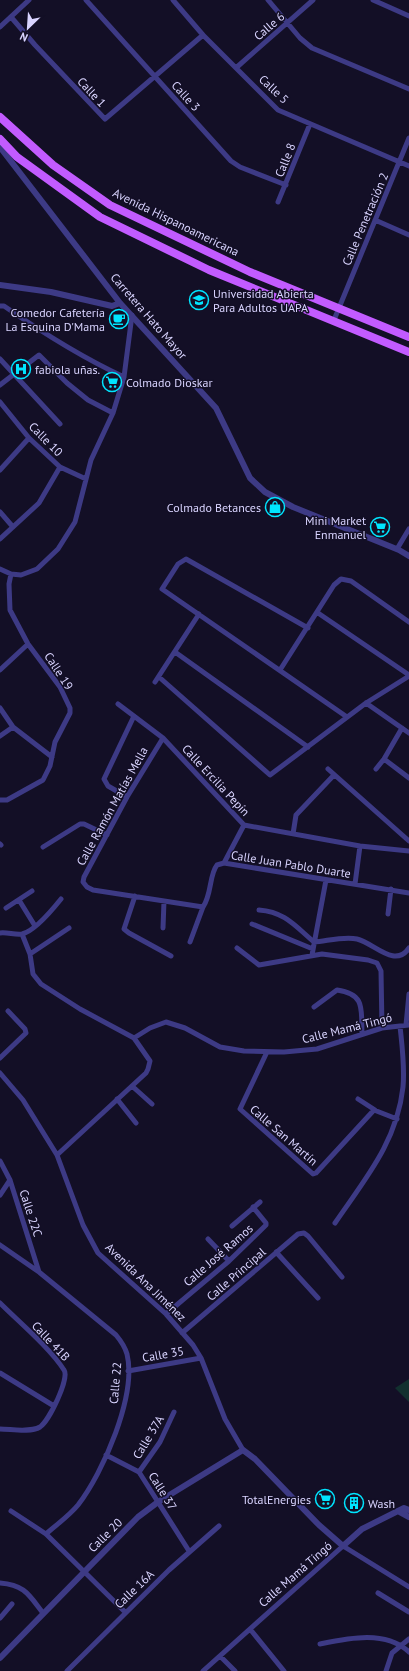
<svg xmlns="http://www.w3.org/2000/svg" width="409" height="1671" viewBox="0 0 409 1671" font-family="'PT Sans',sans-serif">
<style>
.pitch{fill:#12302f}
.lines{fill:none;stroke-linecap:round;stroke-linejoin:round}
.minor{stroke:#3d3a85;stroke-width:5}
.tertiary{stroke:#3d3a85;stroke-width:6}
.primary{stroke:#c25bff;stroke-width:8}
.labels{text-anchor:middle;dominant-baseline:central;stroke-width:3;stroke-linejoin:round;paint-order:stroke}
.street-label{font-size:12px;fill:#d9d4ff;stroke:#130f26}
.poi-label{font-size:12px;fill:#d9d4ff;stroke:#130f26;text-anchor:start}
</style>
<rect width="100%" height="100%" fill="#130f26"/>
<path class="pitch" d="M 409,1379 L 409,1402 L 395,1388 Z"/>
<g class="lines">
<path class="minor" d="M 86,0 L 231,161 L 240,167 L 286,185
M 173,0 L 203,35 L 278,110 L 409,166
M 268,0 L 300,38 L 312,48 L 409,89
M 373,0 L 409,16
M 11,17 L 35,45 L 105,119 L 203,35
M 0,27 L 29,0
M 237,67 L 313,0
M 278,202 L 310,124
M 375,220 L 409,235
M 0,306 L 4,306 C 43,333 81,357 124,377
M 334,320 L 409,138
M 0,359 L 60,424
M 0,385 L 39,355 L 67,383 L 88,400 L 113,413
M 0,402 L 29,438 L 60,467 L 86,479
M 0,470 L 29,438
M 0,512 L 13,527
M 0,539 L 39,503 L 60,467
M 397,549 L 409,529
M 0,569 L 11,574 L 21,575 L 37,569 L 58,549 L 75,522 L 91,460 L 113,413 L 124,377 L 132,315
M 318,613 L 409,675
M 308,628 L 186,559 L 178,564 L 162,589 L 347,717
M 175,652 L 308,747
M 0,670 L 28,644
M 280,670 L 334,585 L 341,579 L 351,581 L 409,622
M 159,677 L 270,775 L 366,703 L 409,676
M 155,682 L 199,614
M 366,703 L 409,733
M 118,704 L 163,738 L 244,825 L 360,846 L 409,851
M 0,708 L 13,727 L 52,757
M 0,736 L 13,727
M 163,738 L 127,797 L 84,877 L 83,882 L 87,887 L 93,890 L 203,907 C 212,894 209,875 217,865 L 224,863 L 409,893
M 384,759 L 409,778
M 328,769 L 409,841
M 376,769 L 384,759 L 402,728
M 127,797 L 108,786 L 104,779 L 134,716
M 0,800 L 7,800 L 43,780 L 50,766 L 55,742 L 70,713 L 70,708 L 60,687 L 28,644 L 10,610 L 9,584 L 11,574
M 293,834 L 296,815 L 334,775
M 0,844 L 1,845
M 43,847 L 80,824 L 84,824 L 107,835
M 224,863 L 244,825
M 355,884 L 360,846
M 135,896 L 124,929 L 129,933 L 171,956
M 19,900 L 35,926
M 6,908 L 32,891
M 259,910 C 285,912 295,926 314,942 C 327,941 344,936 357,939 C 374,943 395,969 409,948
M 388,914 L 391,889
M 252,924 L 313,949
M 163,928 L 164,901
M 0,933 C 7,932 15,935 22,934 C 35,931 53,909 61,899
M 22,934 L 30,954 L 33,974 L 41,984 L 80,1009 L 134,1038 L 150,1061 L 148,1069 L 146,1073 L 57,1155
M 190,942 L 203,907
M 237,948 L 259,965 L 322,954 L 368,960 L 377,963 L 381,971 L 382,1028
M 30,954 L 69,928
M 312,955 L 326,880
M 314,1007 L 337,990 C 366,994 361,1010 362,1034
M 406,1025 L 409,994
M 134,1038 L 150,1028 L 166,1022 L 185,1028 L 220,1047 L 244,1051 L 284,1052 L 317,1049 L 382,1028 L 409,1025
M 267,1052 L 240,1109 L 313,1174 L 316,1173 L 374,1110 L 397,1119
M 0,1058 L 26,1033 L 25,1029 L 8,1011
M 0,1073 L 23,1100 L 57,1155 L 83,1225 L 98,1253 L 166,1314 L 193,1345 L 201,1358 L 225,1419 L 243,1450
M 132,1086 L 152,1104
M 117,1099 L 136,1123
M 358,1099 L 375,1110
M 0,1161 L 10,1180 L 39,1272
M 0,1195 L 10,1180
M 335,1223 C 365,1179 397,1142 403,1087 C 405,1067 402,1046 400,1026
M 232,1226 L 260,1202
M 208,1239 L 229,1261
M 0,1245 L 39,1272 L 116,1335 C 121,1341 125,1347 127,1354 C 137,1395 103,1473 78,1505 C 69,1516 56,1525 46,1534
M 276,1252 L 318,1298
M 0,1303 C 19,1322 50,1348 64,1370 C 70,1378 49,1421 40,1427 C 30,1433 11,1429 0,1429
M 166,1314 L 229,1261 L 266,1225 L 266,1223 L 253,1207
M 182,1333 L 298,1234 L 304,1233 L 308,1236 L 342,1277
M 128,1371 L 201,1358
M 0,1373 L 54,1406
M 106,1455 L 139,1472 L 189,1551
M 139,1472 L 160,1442 L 174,1412
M 11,1511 L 46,1534 L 125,1612
M 0,1583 C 25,1585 29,1595 43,1613
M 378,1593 L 409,1612
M 0,1618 L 12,1604
M 250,1629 L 284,1671
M 320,1644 C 349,1638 386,1630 409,1652
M 220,1656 L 235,1671
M 67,1671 L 169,1570 L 219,1526
M 203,1671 L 343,1546 L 409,1587
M 386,1671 L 392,1653 L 409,1639"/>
<path class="tertiary" d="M 0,147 L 120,303 L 216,408 L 250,478 L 265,492 L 293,507 L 399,550 L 409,556
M 0,285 L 51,292 L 112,306 L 120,303
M 398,1511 L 409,1517
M 0,1658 L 138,1517 L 158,1502 L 243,1450 L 255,1459 L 319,1525 L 343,1546 L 362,1529 L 404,1508 L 409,1510"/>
<path class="primary" d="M 0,117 L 53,165 L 110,205 L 250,272 L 409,337
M 0,139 L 17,157 L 100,217 L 209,270 L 409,352"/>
</g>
<defs>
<g id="university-ring" transform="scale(1)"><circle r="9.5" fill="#130f26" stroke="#00e5ff" stroke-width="1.5"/><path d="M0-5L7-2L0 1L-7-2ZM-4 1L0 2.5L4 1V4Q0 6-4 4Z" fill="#00e5ff"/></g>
<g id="cafe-ring" transform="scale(1)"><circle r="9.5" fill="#130f26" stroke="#00e5ff" stroke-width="1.5"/><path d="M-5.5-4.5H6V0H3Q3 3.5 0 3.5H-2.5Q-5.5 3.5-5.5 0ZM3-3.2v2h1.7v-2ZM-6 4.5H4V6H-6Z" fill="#00e5ff"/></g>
<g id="hospital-ring" transform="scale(1)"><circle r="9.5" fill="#130f26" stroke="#00e5ff" stroke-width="1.5"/><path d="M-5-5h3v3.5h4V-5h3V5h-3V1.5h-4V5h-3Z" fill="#00e5ff"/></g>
<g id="supermarket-ring" transform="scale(1)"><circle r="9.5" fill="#130f26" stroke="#00e5ff" stroke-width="1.5"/><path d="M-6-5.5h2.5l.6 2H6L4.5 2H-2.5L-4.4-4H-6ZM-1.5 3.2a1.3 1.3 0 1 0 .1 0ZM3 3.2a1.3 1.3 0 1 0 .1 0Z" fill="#00e5ff"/></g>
<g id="shop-ring" transform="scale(1)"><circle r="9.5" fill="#130f26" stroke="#00e5ff" stroke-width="1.5"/><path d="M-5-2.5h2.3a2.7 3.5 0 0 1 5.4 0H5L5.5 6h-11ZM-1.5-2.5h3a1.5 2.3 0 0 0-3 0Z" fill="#00e5ff"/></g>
<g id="building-ring" transform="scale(1)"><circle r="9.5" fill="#130f26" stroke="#00e5ff" stroke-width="1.5"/><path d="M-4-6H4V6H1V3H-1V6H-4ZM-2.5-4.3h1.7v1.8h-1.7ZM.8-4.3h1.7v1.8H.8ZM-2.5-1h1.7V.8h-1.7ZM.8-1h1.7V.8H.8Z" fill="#00e5ff"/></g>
</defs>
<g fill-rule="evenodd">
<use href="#university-ring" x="199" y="300"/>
<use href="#cafe-ring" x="119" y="319"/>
<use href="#hospital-ring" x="21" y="369"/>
<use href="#supermarket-ring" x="112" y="382"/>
<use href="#shop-ring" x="275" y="507"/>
<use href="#supermarket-ring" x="380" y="527"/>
<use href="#supermarket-ring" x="325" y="1499"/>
<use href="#building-ring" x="354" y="1503"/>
</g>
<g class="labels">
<g class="street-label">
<text transform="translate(269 26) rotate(-41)">Calle 6</text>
<text transform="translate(274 89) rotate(43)">Calle 5</text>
<text transform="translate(92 92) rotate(47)">Calle 1</text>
<text transform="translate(186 96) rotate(48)">Calle 3</text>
<text transform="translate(285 160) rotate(-68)">Calle 8</text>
<text transform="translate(365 219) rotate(-67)">Calle Penetración 2</text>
<text transform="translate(176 222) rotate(26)">Avenida Hispanoamericana</text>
<text transform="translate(149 316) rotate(49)">Carretera Hato Mayor</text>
<text transform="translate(46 439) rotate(45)">Calle 10</text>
<text transform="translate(59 671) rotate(57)">Calle 19</text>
<text transform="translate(216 780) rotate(47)">Calle Ercilia Pepín</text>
<text transform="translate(112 806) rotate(-61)">Calle Ramón Matías Mella</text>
<text transform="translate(291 864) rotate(9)">Calle Juan Pablo Duarte</text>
<text transform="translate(347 1028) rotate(-14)">Calle Mamá Tingó</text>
<text transform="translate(284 1135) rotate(41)">Calle San Martín</text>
<text transform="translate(31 1213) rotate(72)">Calle 22C</text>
<text transform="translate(218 1255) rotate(-41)">Calle José Ramos</text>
<text transform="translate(236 1274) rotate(-41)">Calle Principal</text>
<text transform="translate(146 1282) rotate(44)">Avenida Ana Jiménez</text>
<text transform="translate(51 1341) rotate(47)">Calle 41B</text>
<text transform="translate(163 1354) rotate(-10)">Calle 35</text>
<text transform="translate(115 1383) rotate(-85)">Calle 22</text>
<text transform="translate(148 1437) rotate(-59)">Calle 37A</text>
<text transform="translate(163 1491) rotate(58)">Calle 37</text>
<text transform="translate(105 1535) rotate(-45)">Calle 20</text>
<text transform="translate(295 1574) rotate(-41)">Calle Mamá Tingó</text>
<text transform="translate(134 1589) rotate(-44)">Calle 16A</text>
</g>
<g class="poi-label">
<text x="213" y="293">Universidad Abierta<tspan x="213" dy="14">Para Adultos UAPA</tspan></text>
<text x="105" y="312" text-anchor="end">Comedor Cafetería<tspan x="105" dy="14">La Esquina D'Mama</tspan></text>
<text x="35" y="369">fabiola uñas.</text>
<text x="126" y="382">Colmado Dioskar</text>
<text x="261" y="507" text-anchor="end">Colmado Betances</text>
<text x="366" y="520" text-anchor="end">Mini Market<tspan x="366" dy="14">Enmanuel</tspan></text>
<text x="311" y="1499" text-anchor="end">TotalEnergies</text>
<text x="368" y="1503">Wash</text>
</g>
</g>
<g transform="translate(28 28) rotate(205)" stroke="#130f26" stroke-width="3" paint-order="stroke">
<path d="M0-3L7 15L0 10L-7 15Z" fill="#d9d4ff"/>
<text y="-6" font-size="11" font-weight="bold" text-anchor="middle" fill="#d9d4ff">N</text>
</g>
</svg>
